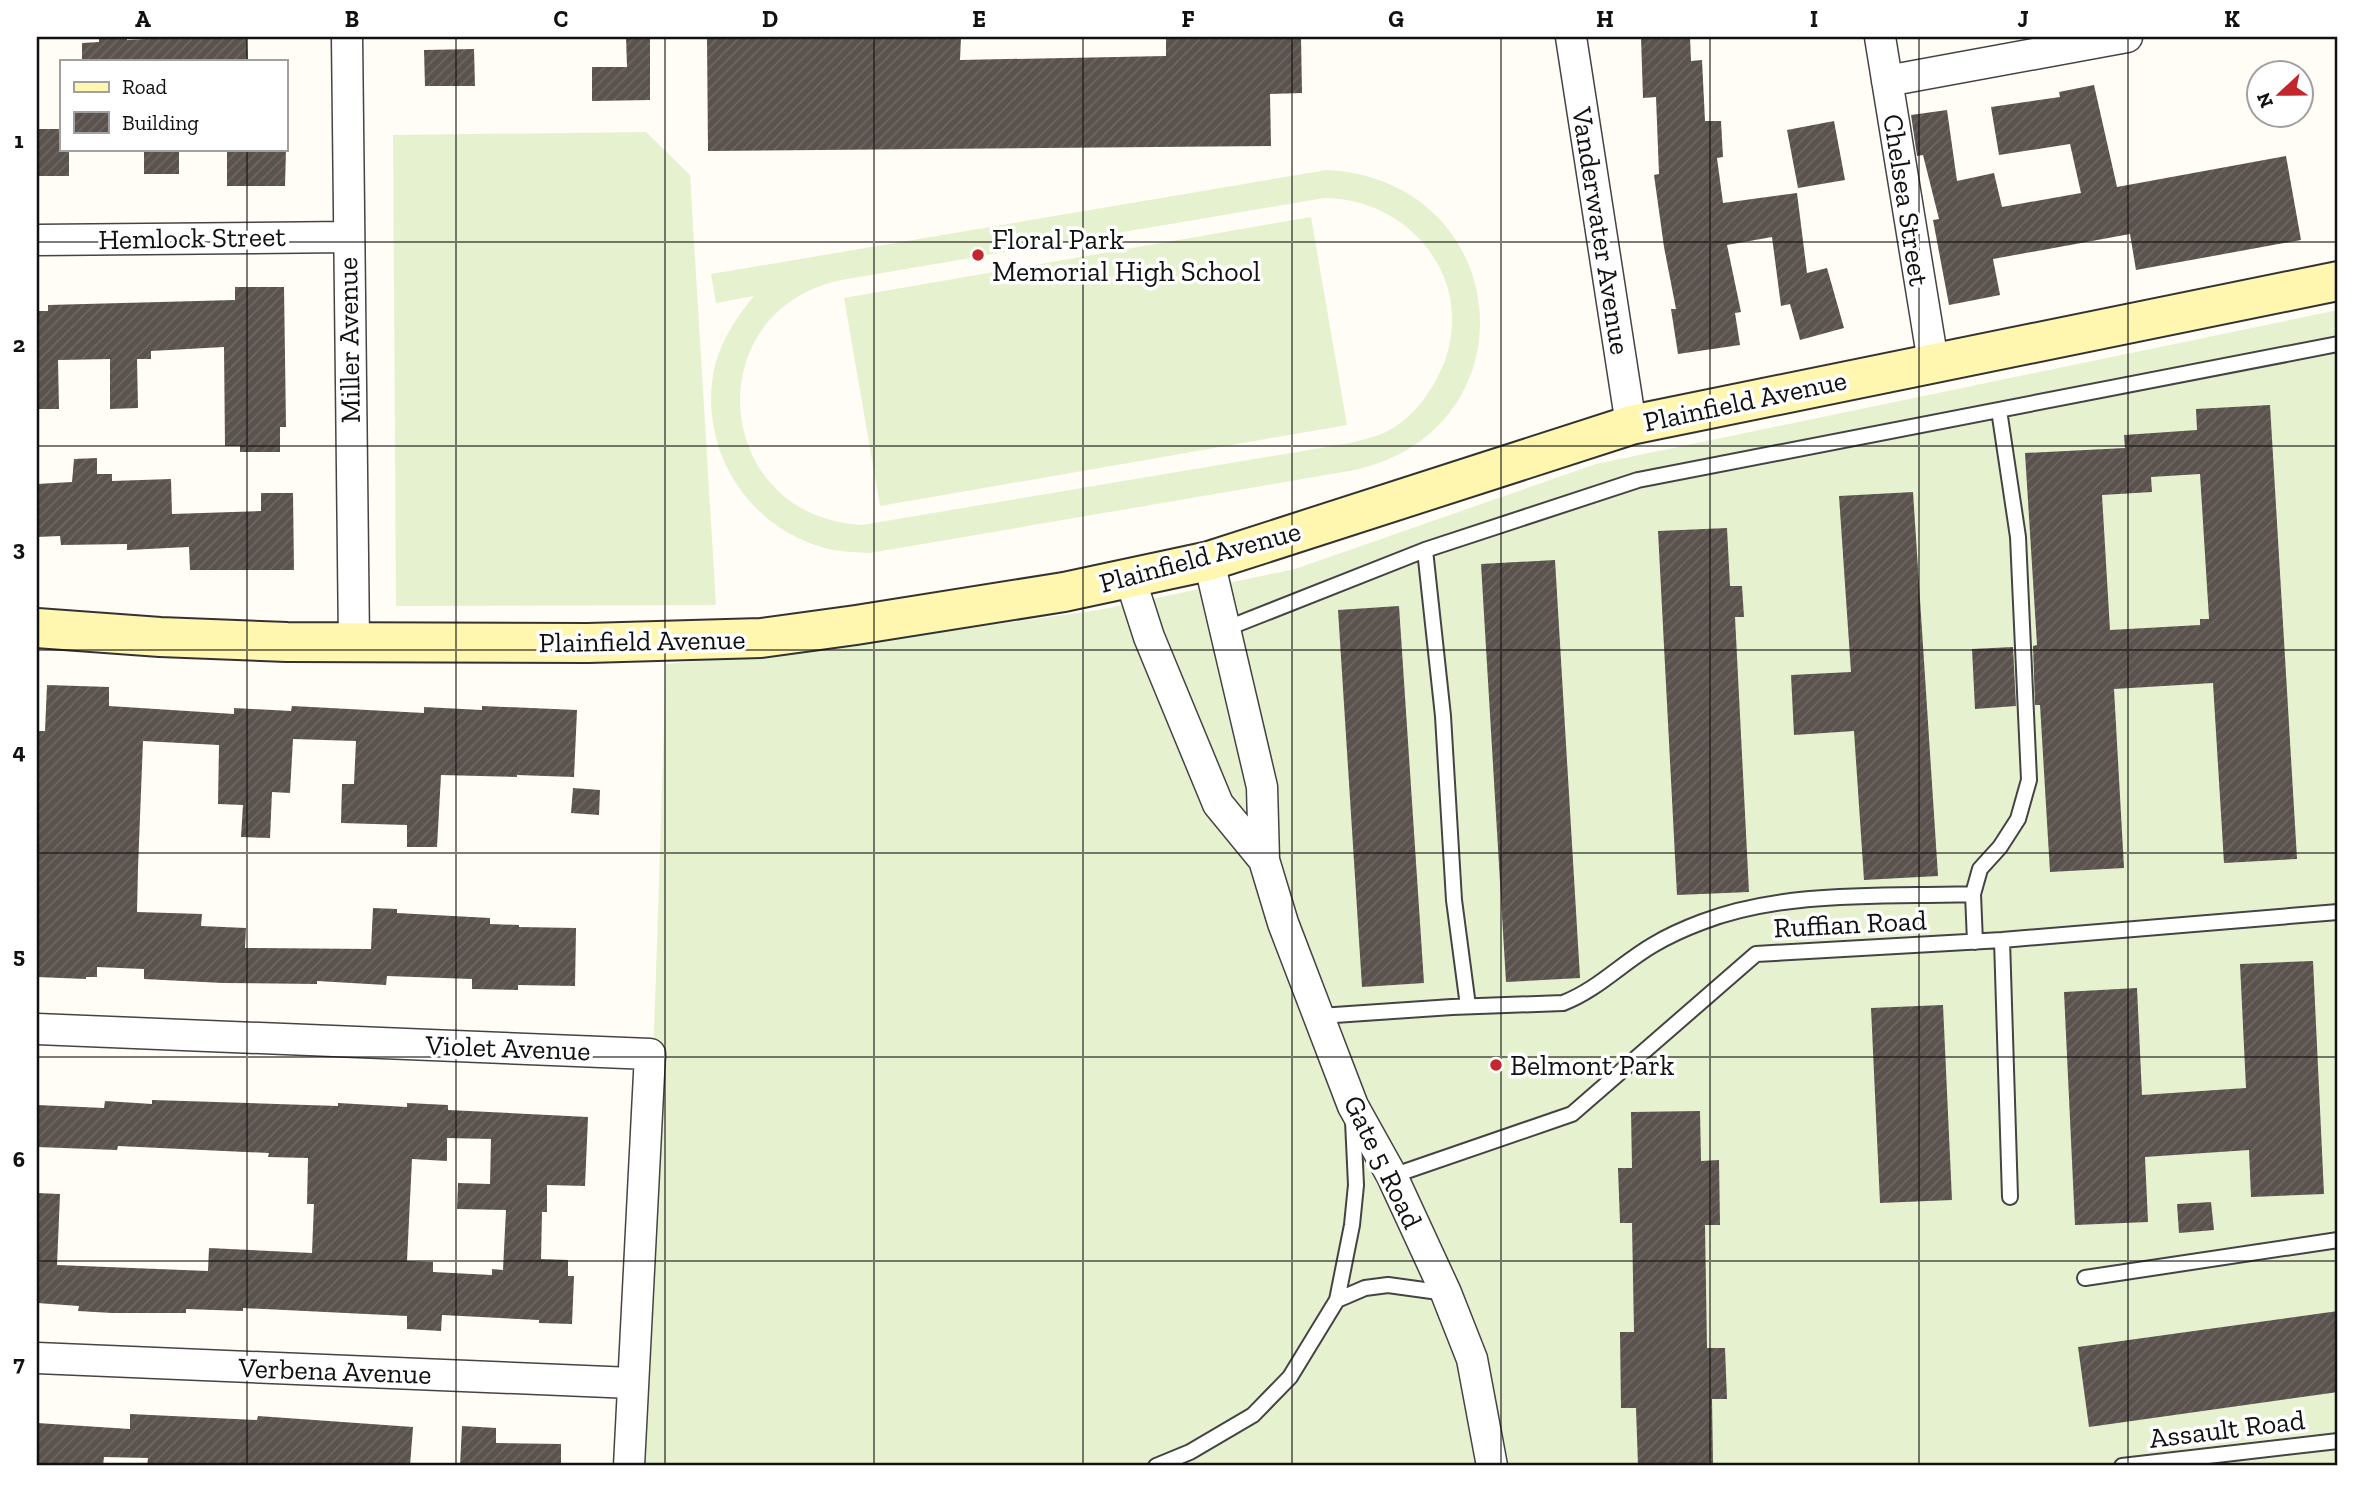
<svg xmlns="http://www.w3.org/2000/svg" width="2375" height="1503" viewBox="0 0 2375 1503" font-family="'Zilla Slab',serif">
<style>
.pitch{fill:#e6f2cf;fill-rule:evenodd}
.building{fill:url(#building-hatch);fill-rule:evenodd}
.lines{fill:none;stroke-linecap:round;stroke-linejoin:round}
.service-casing{stroke:#444;stroke-width:18}
.minor-casing{stroke:#444;stroke-width:33}
.secondary-casing{stroke:#333;stroke-width:42}
.service{stroke:#fff;stroke-width:14}
.minor{stroke:#fff;stroke-width:30}
.secondary{stroke:#fff6b0;stroke-width:38}
.grid{fill:none;stroke:#111;stroke-width:2;stroke-opacity:0.55}
.poi-dot{fill:#c4262e;stroke:#fff;stroke-width:2.5}
.labels{text-anchor:middle;dominant-baseline:central;stroke-width:7;stroke-linejoin:round;paint-order:stroke}
.street-label{font-size:28px;fill:#111;stroke:#fff}
.poi-label{font-size:28px;fill:#111;stroke:#fff;text-anchor:start}
.neatline{fill:none;stroke:#111;stroke-width:2.5}
.grid-label{font-size:23px;text-anchor:middle;font-weight:bold;fill:#111}
</style>
<defs>
<pattern id="building-hatch" width="6" height="6" patternUnits="userSpaceOnUse" patternTransform="scale(1.75)"><rect width="6" height="6" fill="#5a524d"/><path d="M-1 1l2-2M0 6l6-6M5 7l2-2" fill="none" stroke="#6d6662"/></pattern>
</defs>
<rect width="100%" height="100%" fill="#fffdf5"/>
<path class="pitch" d="M 646,132 L 690,175 L 716,605 L 396,606 L 393,135 Z
M 1327,170 C 1514,180 1537,429 1355,470 L 870,553 C 853,552 835,552 818,546 C 746,523 701,450 713,375 C 718,345 735,319 754,296 L 716,303 L 711,274 ZM 1324,198 C 1418,199 1483,292 1437,378 C 1425,401 1409,420 1386,432 C 1375,437 1362,440 1350,443 L 862,525 C 712,517 695,311 841,280 Z
M 1311,217 L 1347,425 L 880,506 L 844,298 Z
M 2338,310 L 2338,1466 L 640,1466 L 666,664 L 803,651 L 1099,610 L 1295,569 L 1596,464 Z"/>
<path class="building" d="M 99,37 L 127,37 L 127,40 L 183,37 L 247,37 L 248,61 L 82,61 L 82,43 L 99,42 Z
M 626,37 L 650,37 L 650,100 L 592,101 L 592,67 L 627,67 Z
M 707,37 L 961,37 L 960,60 L 1166,56 L 1166,37 L 1301,37 L 1302,93 L 1270,94 L 1271,146 L 708,151 Z
M 1641,37 L 1690,37 L 1691,61 L 1702,60 L 1705,121 L 1721,121 L 1723,157 L 1717,158 L 1723,203 L 1797,193 L 1807,273 L 1827,268 L 1844,328 L 1800,340 L 1790,304 L 1781,306 L 1772,237 L 1727,245 L 1741,312 L 1735,313 L 1740,345 L 1678,354 L 1671,309 L 1676,309 L 1664,247 L 1654,175 L 1659,174 L 1656,97 L 1643,98 Z
M 474,49 L 475,86 L 425,86 L 424,50 Z
M 2094,85 L 2117,187 L 2286,156 L 2301,240 L 2136,270 L 2130,234 L 1993,259 L 2000,295 L 1949,305 L 1933,220 L 1939,219 L 1923,155 L 1917,156 L 1911,115 L 1947,110 L 1957,181 L 1994,173 L 2002,207 L 2081,193 L 2070,144 L 1999,155 L 1991,107 L 2060,97 L 2059,92 Z
M 1834,121 L 1845,180 L 1798,188 L 1787,130 Z
M 37,129 L 61,129 L 61,149 L 69,149 L 69,176 L 37,176 Z
M 144,149 L 179,149 L 179,174 L 144,174 Z
M 227,149 L 286,149 L 285,186 L 227,186 Z
M 235,287 L 284,287 L 286,427 L 280,427 L 280,452 L 240,452 L 240,446 L 225,446 L 224,347 L 151,351 L 151,359 L 137,359 L 138,408 L 110,409 L 110,359 L 58,360 L 59,409 L 37,409 L 37,311 L 48,311 L 48,305 L 235,300 Z
M 2270,405 L 2297,859 L 2224,863 L 2213,683 L 2114,689 L 2124,868 L 2050,872 L 2040,705 L 2035,705 L 2033,646 L 2037,645 L 2025,453 L 2125,448 L 2124,435 L 2197,430 L 2196,409 ZM 2200,474 L 2209,619 L 2200,619 L 2200,625 L 2110,630 L 2102,495 L 2152,492 L 2151,477 Z
M 97,458 L 97,474 L 112,474 L 112,481 L 171,479 L 172,514 L 261,511 L 261,493 L 293,493 L 294,570 L 190,570 L 189,547 L 127,550 L 127,544 L 61,545 L 60,536 L 37,537 L 37,484 L 72,482 L 74,459 Z
M 1913,492 L 1938,876 L 1864,880 L 1854,731 L 1794,735 L 1791,675 L 1851,672 L 1839,496 Z
M 1727,528 L 1730,586 L 1742,586 L 1744,617 L 1735,617 L 1749,892 L 1677,895 L 1658,531 Z
M 1555,560 L 1580,978 L 1506,982 L 1481,564 Z
M 1399,606 L 1424,983 L 1362,987 L 1338,610 Z
M 2013,647 L 2016,706 L 1975,709 L 1972,649 Z
M 47,685 L 109,687 L 109,706 L 234,714 L 234,708 L 291,711 L 292,706 L 424,713 L 424,707 L 482,710 L 482,706 L 577,710 L 574,777 L 517,775 L 517,777 L 441,775 L 437,847 L 407,847 L 407,825 L 341,823 L 342,784 L 354,784 L 356,741 L 293,739 L 290,793 L 272,792 L 270,838 L 241,837 L 243,805 L 218,804 L 219,745 L 143,741 L 138,868 L 137,912 L 202,914 L 201,926 L 246,928 L 245,948 L 371,949 L 373,908 L 397,909 L 397,913 L 490,918 L 490,924 L 519,925 L 519,927 L 576,928 L 575,986 L 518,985 L 518,990 L 472,989 L 472,979 L 387,976 L 386,985 L 317,981 L 317,984 L 223,983 L 144,979 L 144,969 L 97,967 L 97,977 L 86,977 L 86,979 L 37,977 L 37,731 L 45,731 Z
M 573,788 L 600,790 L 599,815 L 571,813 Z
M 2313,961 L 2324,1194 L 2251,1197 L 2249,1150 L 2145,1157 L 2148,1222 L 2075,1225 L 2064,992 L 2137,988 L 2142,1095 L 2246,1088 L 2240,964 Z
M 1943,1005 L 1952,1200 L 1880,1203 L 1871,1008 Z
M 152,1100 L 338,1106 L 338,1103 L 407,1107 L 407,1103 L 448,1105 L 448,1110 L 588,1117 L 585,1186 L 547,1185 L 547,1212 L 542,1212 L 541,1259 L 568,1260 L 568,1276 L 574,1276 L 572,1324 L 539,1323 L 539,1320 L 442,1315 L 441,1331 L 407,1329 L 407,1316 L 243,1308 L 243,1311 L 186,1309 L 186,1313 L 112,1313 L 78,1311 L 79,1306 L 37,1303 L 37,1193 L 60,1194 L 57,1265 L 208,1271 L 209,1248 L 312,1253 L 314,1204 L 307,1204 L 308,1158 L 268,1157 L 269,1153 L 118,1146 L 117,1150 L 37,1147 L 37,1105 L 104,1108 L 105,1101 L 152,1104 ZM 447,1138 L 491,1139 L 490,1184 L 458,1183 L 457,1209 L 506,1210 L 503,1270 L 492,1269 L 492,1275 L 433,1272 L 433,1262 L 407,1261 L 412,1159 L 447,1161 Z
M 1700,1111 L 1701,1161 L 1719,1160 L 1720,1225 L 1705,1225 L 1707,1348 L 1725,1348 L 1727,1399 L 1712,1399 L 1713,1465 L 1638,1466 L 1636,1408 L 1621,1408 L 1620,1332 L 1634,1332 L 1632,1223 L 1620,1223 L 1618,1168 L 1632,1168 L 1631,1112 Z
M 2211,1202 L 2214,1230 L 2179,1233 L 2177,1204 Z
M 2338,1311 L 2338,1392 L 2089,1427 L 2078,1347 Z
M 130,1414 L 257,1420 L 258,1416 L 413,1427 L 410,1466 L 147,1466 L 148,1458 L 104,1457 L 103,1466 L 37,1463 L 37,1423 L 130,1429 Z
M 462,1426 L 496,1428 L 496,1443 L 561,1444 L 561,1466 L 460,1466 Z"/>
<g class="lines">
<g class="service-casing">
<path id="service" d="M 1425,550 L 1443,716 L 1454,900 L 1468,1006
M 1225,629 L 1425,550 L 1638,480 L 2338,344
M 2002,940 L 2010,1197
M 1975,942 L 1973,894 L 1980,869 L 2000,847 L 2018,819 L 2029,780 L 2018,537 L 1999,410
M 1320,1016 L 1452,1007 L 1563,1003 C 1597,990 1622,963 1653,945 C 1668,936 1686,928 1702,922 C 1784,890 1886,897 1973,894
M 1392,1176 L 1572,1114 L 1756,954 L 2002,940 L 2338,912
M 2085,1278 L 2338,1240
M 1337,1300 L 1352,1225 L 1356,1185 L 1353,1121
M 1156,1466 L 1190,1452 L 1253,1415 L 1290,1377 L 1337,1300 L 1365,1288 L 1388,1285 L 1446,1293
M 2122,1466 L 2338,1441"/>
</g>
<g class="minor-casing">
<path id="minor" d="M 347,37 L 354,643
M 1571,37 L 1631,425
M 1880,37 L 1933,362
M 1887,81 L 2127,37
M 37,240 L 347,237
M 1209,561 L 1262,787 L 1264,860 L 1283,923 L 1353,1106 L 1392,1176 L 1446,1293 L 1472,1359 L 1492,1466
M 1130,578 L 1149,637 L 1218,804 L 1264,860
M 37,1029 L 650,1054 L 629,1466
M 37,1358 L 632,1383"/>
</g>
<g class="secondary-casing">
<path id="secondary" d="M 37,628 L 160,637 L 287,642 L 588,643 L 761,638 L 856,625 L 1064,592 L 1209,561 L 1631,425 L 2338,281"/>
</g>
<use href="#service" class="service"/>
<use href="#minor" class="minor"/>
<use href="#secondary" class="secondary"/>
</g>
<path class="grid" d="M 247,37 L 247,61M 456,37 L 456,1466M 665,37 L 665,1466M 874,37 L 874,1466M 1083,37 L 1083,1466M 1292,37 L 1292,1466M 1501,37 L 1501,1466M 1710,37 L 1710,1466M 1919,37 L 1919,1466M 2128,37 L 2128,1466M 247,149 L 247,1466M 37,242 L 2338,242M 37,446 L 2338,446M 37,650 L 2338,650M 37,853 L 2338,853M 37,1057 L 2338,1057M 37,1261 L 2338,1261"/>
<g class="poi-dot">
<circle cx="978" cy="255" r="7"/>
<circle cx="1496" cy="1065" r="7"/>
</g>
<g class="labels">
<g class="street-label">
<text transform="translate(1906 200) rotate(81)">Chelsea Street</text>
<text transform="translate(1601 231) rotate(81)">Vanderwater Avenue</text>
<text transform="translate(192 238) rotate(-1)">Hemlock Street</text>
<text transform="translate(349 340) rotate(-91)">Miller Avenue</text>
<text transform="translate(1745 401) rotate(-12)">Plainfield Avenue</text>
<text transform="translate(1200 557) rotate(-15)">Plainfield Avenue</text>
<text transform="translate(642 641) rotate(-1)">Plainfield Avenue</text>
<text transform="translate(1850 924) rotate(-3)">Ruffian Road</text>
<text transform="translate(508 1048) rotate(2)">Violet Avenue</text>
<text transform="translate(1383 1162) rotate(64)">Gate 5 Road</text>
<text transform="translate(335 1371) rotate(2)">Verbena Avenue</text>
<text transform="translate(2227 1429) rotate(-7)">Assault Road</text>
</g>
<g class="poi-label">
<text x="992" y="239">Floral Park<tspan x="992" dy="32">Memorial High School</tspan></text>
<text x="1510" y="1065">Belmont Park</text>
</g>
</g>
<rect width="2375" height="1503" fill="none" stroke="#ffffff" stroke-width="77"/>
<rect x="60" y="60" width="228" height="91" fill="#ffffff" stroke="#a0a0a0" stroke-width="2"/>
<rect x="74" y="82" width="35" height="10" fill="#fff6b0" stroke="#a0a0a0" stroke-width="2"/>
<text x="122" y="94" font-size="21" fill="#111111">Road</text>
<rect x="74" y="112" width="35" height="21" fill="url(#building-hatch)" stroke="#a0a0a0" stroke-width="2"/>
<text x="122" y="130" font-size="21" fill="#111111">Building</text>
<g transform="translate(2280 94) rotate(248)"><circle r="33" fill="#ffffff" stroke="#a0a0a0" stroke-width="2"/>
<path d="M0-5L12 26L0 18L-12 26Z" fill="#c4262e"/>
<text y="-10" font-size="19" font-weight="bold" text-anchor="middle" fill="#111111">N</text>
</g>
<rect x="38" y="38" width="2298" height="1426" class="neatline"/>
<g class="grid-label">
<text x="143" y="27">A</text>
<text x="352" y="27">B</text>
<text x="561" y="27">C</text>
<text x="770" y="27">D</text>
<text x="979" y="27">E</text>
<text x="1188" y="27">F</text>
<text x="1396" y="27">G</text>
<text x="1605" y="27">H</text>
<text x="1814" y="27">I</text>
<text x="2023" y="27">J</text>
<text x="2232" y="27">K</text>
<text x="19" y="148">1</text>
<text x="19" y="352">2</text>
<text x="19" y="556">3</text>
<text x="19" y="759">4</text>
<text x="19" y="963">5</text>
<text x="19" y="1167">6</text>
<text x="19" y="1371">7</text>
</g>
</svg>
